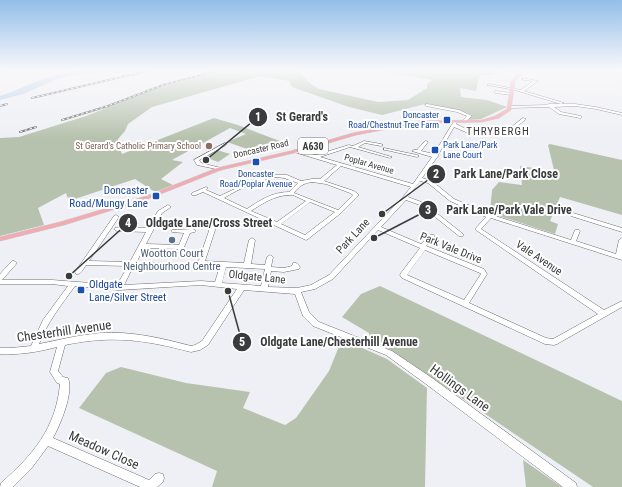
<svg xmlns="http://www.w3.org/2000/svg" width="622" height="487" viewBox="0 0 622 487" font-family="'Roboto Condensed',sans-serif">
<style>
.green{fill:#b7c2ae}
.water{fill:#b5cceb}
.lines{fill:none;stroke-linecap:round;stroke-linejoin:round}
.minor-casing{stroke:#6d6d72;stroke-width:1}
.major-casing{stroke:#cccccd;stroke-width:1}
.minor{fill:#fff;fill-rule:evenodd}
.major{fill:#efacb3;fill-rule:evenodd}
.rail-casing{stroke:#6d6e71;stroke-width:2}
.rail{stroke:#fff;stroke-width:1;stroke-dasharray:2.5;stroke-linecap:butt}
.transit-dot{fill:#1a4fb4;stroke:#fff;stroke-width:1.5}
.education-dot{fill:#8d6e63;stroke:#fff;stroke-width:1.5}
.service-dot{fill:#5c6f8a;stroke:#fff;stroke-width:1.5}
.labels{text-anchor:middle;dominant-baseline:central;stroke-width:4;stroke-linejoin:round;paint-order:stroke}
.far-transit-label{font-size:9px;fill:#164399;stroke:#fff;text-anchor:end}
.far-education-label{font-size:9px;fill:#785e54;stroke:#fff;text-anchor:end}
.far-street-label{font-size:9px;fill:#3a3b3d;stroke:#fff}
.shield{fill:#fff;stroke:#757677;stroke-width:1}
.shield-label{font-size:10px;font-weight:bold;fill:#3a3b3d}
.far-quarter-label{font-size:11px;letter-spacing:1px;fill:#3a3b3d;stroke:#fff}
.transit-label{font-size:11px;fill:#164399;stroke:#fff;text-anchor:end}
.street-label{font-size:11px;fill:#3a3b3d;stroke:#fff}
.service-label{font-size:11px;fill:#4e5e75;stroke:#fff}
.near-street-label{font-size:13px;fill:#3a3b3d;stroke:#fff}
.leader{fill:none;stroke:#3a3b3d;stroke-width:1.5}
.callout-dot{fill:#3a3b3d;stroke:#fff;stroke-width:1.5}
.mark-label{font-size:12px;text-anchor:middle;font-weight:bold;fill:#fff}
.callout-label{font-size:12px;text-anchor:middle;font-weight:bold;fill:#3a3b3d;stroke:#fff;stroke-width:4;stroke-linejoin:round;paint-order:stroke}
</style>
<rect width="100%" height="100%" fill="#eff0f5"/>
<path class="green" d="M 227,70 L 297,70 L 311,84 L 319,89 L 378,102 L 408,100 L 427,88 L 427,84 L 432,80 L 394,74 L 383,70 L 497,70 L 493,75 L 482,75 L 479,77 L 476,91 L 460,88 L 461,97 L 487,100 L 507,107 L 481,119 L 468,120 L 472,115 L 461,111 L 425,104 L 382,115 L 349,107 L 292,87 L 289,81 L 266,77 L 257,77 L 152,107 L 128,124 L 125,131 L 118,139 L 118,144 L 122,154 L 214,118 L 238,125 L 285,143 L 250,150 L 227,142 L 246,134 L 230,128 L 172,160 L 183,162 L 161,179 L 173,185 L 155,192 L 135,179 L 69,201 L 66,193 L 38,208 L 44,225 L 0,236 L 0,138 L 19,137 L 86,116 L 160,87 Z
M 550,144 L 622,160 L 622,215 L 560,197 L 550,221 L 558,224 L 555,234 L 490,213 L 492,190 L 499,182 L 522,185 L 520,166 L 534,168 L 535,173 L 554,170 L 548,145 Z
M 217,150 L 230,154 L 218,162 L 205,157 Z
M 380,286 L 622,401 L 622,487 L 593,487 L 389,349 L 370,341 L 369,333 L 342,317 L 361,294 Z
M 342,339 L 387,359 L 427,388 L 425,487 L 212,487 L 217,471 L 79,408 L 106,373 L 121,367 L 186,383 L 250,392 L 243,408 L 285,425 L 296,418 L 329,371 Z
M 523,460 L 562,487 L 526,487 Z"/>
<path class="water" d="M 95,70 L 146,70 L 123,73 L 83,74 L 60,78 L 23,94 L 0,100 L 0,96 C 14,92 26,85 40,80 C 58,73 76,71 95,70 Z"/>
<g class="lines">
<g class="minor-casing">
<path id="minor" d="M 508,70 L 522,73 L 521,74 L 508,71 Z
M 523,78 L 538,81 L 524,91 L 564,103 L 561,104 L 515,90 L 487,85 L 489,84 L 521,90 L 533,81 L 523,80 Z
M 496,91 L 512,93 L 514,94 L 512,95 L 495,93 L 495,91 Z
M 427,104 L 459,110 L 472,116 L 465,122 L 463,122 L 463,120 L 467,116 L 457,112 L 426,106 L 425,105 Z
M 549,104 L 575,104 L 596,107 L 622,113 L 622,115 L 596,109 L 575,106 L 554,107 L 561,112 L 581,116 L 581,118 L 580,118 L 559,114 L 549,107 L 510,108 L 508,107 L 510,106 L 547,105 Z
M 523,118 L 526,119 L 514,129 L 529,132 L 529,134 L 511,130 L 480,135 L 468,133 L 454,127 L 438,155 L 438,156 L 422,178 L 432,181 L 454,199 L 492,215 L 571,240 L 575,230 L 579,230 L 580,231 L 576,241 L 616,254 L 619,240 L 622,238 L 622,260 L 491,218 L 481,229 L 604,310 L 622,301 L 622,307 L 557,344 L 554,345 L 545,344 L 402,278 L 400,275 L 401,273 L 420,248 L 378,230 L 333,279 L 315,289 L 301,292 L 309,312 L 319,322 L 392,351 L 432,378 L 576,483 L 577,487 L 563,487 L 426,384 L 386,355 L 313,326 L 303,316 L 295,294 L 244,290 L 208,345 L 200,350 L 191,352 C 145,340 113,335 65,345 L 58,371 L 63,377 L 68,378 C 74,393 60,425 53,438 L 149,480 L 155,474 L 159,473 L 163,474 L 164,478 L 163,482 L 157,487 L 140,487 L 48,446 L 31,469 L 13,487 L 0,487 L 1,483 C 33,455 56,428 60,384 L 57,383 L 50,372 L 57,347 C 38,352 20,355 0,354 L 0,348 L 11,348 L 31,346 L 43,320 L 68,286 L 52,284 L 0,284 L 0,274 L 12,261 L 14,261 L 17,263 L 2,280 L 52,280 L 117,285 L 128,266 L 86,265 C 83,269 81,275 76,274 L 75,272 L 114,216 L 116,215 L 119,217 L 89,261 L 130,262 L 146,232 L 117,231 L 115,230 L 114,229 L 115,228 L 148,228 L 158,211 L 168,205 L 171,207 L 162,213 L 146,244 L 179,245 L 184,233 L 172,232 L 171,231 L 172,230 L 193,229 L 196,231 L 195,232 L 190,233 L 182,252 L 178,252 L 177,251 L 178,249 L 144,248 L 136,263 L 172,263 L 175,265 L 172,267 L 133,267 L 124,285 L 201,281 L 215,282 L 220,266 L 201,265 L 198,263 L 211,225 L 214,223 L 220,225 L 221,226 L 220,227 L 216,227 L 205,261 L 244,263 L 249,240 L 252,238 L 255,240 L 251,264 L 265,265 L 267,257 L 270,255 L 273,257 L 271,267 L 284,268 L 292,266 L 293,263 C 296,262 298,264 300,267 L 299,269 L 284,272 L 271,271 L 268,287 L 297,288 L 311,285 L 329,275 L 403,197 L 411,187 L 341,166 L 324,181 L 354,191 L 359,195 L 341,213 L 308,239 L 306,240 L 203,192 L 196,195 L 192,195 L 192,193 L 206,187 L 208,188 L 206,190 L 220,196 L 249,182 L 266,176 L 276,175 L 287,175 L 301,181 L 312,179 L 320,179 L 337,165 L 294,152 L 294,150 L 316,155 L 349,145 L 353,146 L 364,141 L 381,144 L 383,145 L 381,146 L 365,143 L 358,147 L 392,157 L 390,158 L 350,147 L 320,157 L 413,184 L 432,157 L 412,151 L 414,150 L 417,150 L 425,141 L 426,141 L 428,142 L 421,151 L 434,154 L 454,121 L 457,122 L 456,124 L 470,131 L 480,133 L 510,128 ZM 276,177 L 284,178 L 298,183 L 289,192 C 273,192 260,200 247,209 L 224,198 C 240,188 257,181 276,177 ZM 420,181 L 428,183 L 450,201 L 486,217 L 476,228 L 475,229 L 476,230 L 598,314 L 553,339 L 546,338 L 469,303 L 487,274 L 484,269 L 426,246 L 434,237 L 435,236 L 434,235 L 430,235 L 421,244 L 381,227 L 406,200 L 420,205 L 459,236 L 463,236 L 464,235 L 463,234 L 424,203 L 408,197 ZM 312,182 L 326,184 L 350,193 L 353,195 L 338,210 L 294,193 C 299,186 304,183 312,182 ZM 288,195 L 293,195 L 306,201 L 277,222 L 251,211 C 263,203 274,196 288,195 ZM 310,202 L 335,212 L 305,235 L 281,224 ZM 425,250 L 480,273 L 481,274 L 464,300 L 407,275 ZM 226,267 L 265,269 L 261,286 L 222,283 ZM 201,285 L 237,289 L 202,341 L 195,345 L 191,346 C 161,338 131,331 100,333 C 79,335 59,340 39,344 C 47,323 61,305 75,286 L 119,290 Z
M 225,143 L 227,144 L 226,145 L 199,160 L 201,163 L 221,168 L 221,170 L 197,165 L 194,160 Z
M 384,148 L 417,155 L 419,156 L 417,157 L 386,150 L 384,150 Z
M 573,213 L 622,228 L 622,232 L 571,216 L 570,215 Z"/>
</g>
<g class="major-casing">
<path id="major" d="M 523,70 L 527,70 L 515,81 L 511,110 L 499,118 L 482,122 L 419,123 L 356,135 L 298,152 L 221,170 L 153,197 L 125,206 L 64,225 L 0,241 L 0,237 L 60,222 L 121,204 L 149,195 L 217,168 L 295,150 L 353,133 L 419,121 L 482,120 L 495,116 L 507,109 L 511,81 Z"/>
</g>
<use href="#minor" class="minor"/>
<use href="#major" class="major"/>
<g class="rail-casing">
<path id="rail" d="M 0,72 L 4,70
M 133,75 L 151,70
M 32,98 L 138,73
M 0,106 L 7,104
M 62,120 L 108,106 L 163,85 L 220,70
M 20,132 L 36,127"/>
</g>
<use href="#rail" class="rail"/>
</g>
<linearGradient id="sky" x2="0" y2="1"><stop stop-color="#93bee9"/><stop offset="0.51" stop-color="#f8f8fa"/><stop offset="1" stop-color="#f8f8fa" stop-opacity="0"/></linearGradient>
<rect width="622" height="138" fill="url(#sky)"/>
<g class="transit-dot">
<rect x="443" y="116" width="8" height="8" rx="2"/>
<rect x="431" y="146" width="8" height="8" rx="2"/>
<rect x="252" y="158" width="8" height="8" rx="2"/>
<rect x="152" y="192" width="8" height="8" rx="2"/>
<rect x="77" y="286" width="8" height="8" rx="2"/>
</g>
<circle class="education-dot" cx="209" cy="146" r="4"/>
<circle class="service-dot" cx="172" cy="240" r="4"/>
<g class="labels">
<g class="far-transit-label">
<text x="439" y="115">Doncaster<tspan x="439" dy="10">Road/Chestnut Tree Farm</tspan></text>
<text x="443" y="145" text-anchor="start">Park Lane/Park<tspan x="443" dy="10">Lane Court</tspan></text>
<text x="256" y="174" text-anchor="middle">Doncaster<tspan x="256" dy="10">Road/Poplar Avenue</tspan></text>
</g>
<g class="far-education-label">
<text x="201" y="146">St Gerard's Catholic Primary School</text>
</g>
<g class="far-street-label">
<text transform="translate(261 149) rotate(-13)">Doncaster Road</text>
<text transform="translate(369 164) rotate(16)">Poplar Avenue</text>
</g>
<rect class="shield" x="298" y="138" width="30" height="16" rx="3"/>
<g class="shield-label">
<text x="313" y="146">A630</text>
</g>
<g class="far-quarter-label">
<text x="498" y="131">THRYBERGH</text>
</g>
<g class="transit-label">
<text x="148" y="190">Doncaster<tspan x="148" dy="13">Road/Mungy Lane</tspan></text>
<text x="89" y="284" text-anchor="start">Oldgate<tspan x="89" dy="13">Lane/Silver Street</tspan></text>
</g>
<g class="street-label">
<text transform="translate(353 236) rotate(-47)">Park Lane</text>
<text transform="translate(451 248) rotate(22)">Park Vale Drive</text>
<text transform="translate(539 258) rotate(34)">Vale Avenue</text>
<text transform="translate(257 277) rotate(6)">Oldgate Lane</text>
</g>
<g class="service-label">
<text x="172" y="253">Wootton Court<tspan x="172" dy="13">Neighbourhood Centre</tspan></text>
</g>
<g class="near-street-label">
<text transform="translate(64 331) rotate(-8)">Chesterhill Avenue</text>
<text transform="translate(460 388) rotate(36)">Hollings Lane</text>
<text transform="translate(104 450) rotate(24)">Meadow Close</text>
</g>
</g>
<path class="leader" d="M206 160L258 117M382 214L436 174M374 238L428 210M69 276L128 223M228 291L242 342"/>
<g class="callout-dot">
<circle cx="206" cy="160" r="4"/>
<circle cx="382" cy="214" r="4"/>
<circle cx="374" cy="238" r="4"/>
<circle cx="69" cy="276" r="4"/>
<circle cx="228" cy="291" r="4"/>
<circle cx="258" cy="117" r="10"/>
<circle cx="436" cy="174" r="10"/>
<circle cx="428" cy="210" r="10"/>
<circle cx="128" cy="223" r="10"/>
<circle cx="242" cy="342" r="10"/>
</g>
<g class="mark-label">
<text x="258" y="121">1</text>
<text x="436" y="178">2</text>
<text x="428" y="214">3</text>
<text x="128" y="227">4</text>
<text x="242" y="346">5</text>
</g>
<g class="callout-label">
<text x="302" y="121">St Gerard's</text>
<text x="506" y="178">Park Lane/Park Close</text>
<text x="509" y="214">Park Lane/Park Vale Drive</text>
<text x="209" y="227">Oldgate Lane/Cross Street</text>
<text x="339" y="346">Oldgate Lane/Chesterhill Avenue</text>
</g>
</svg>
